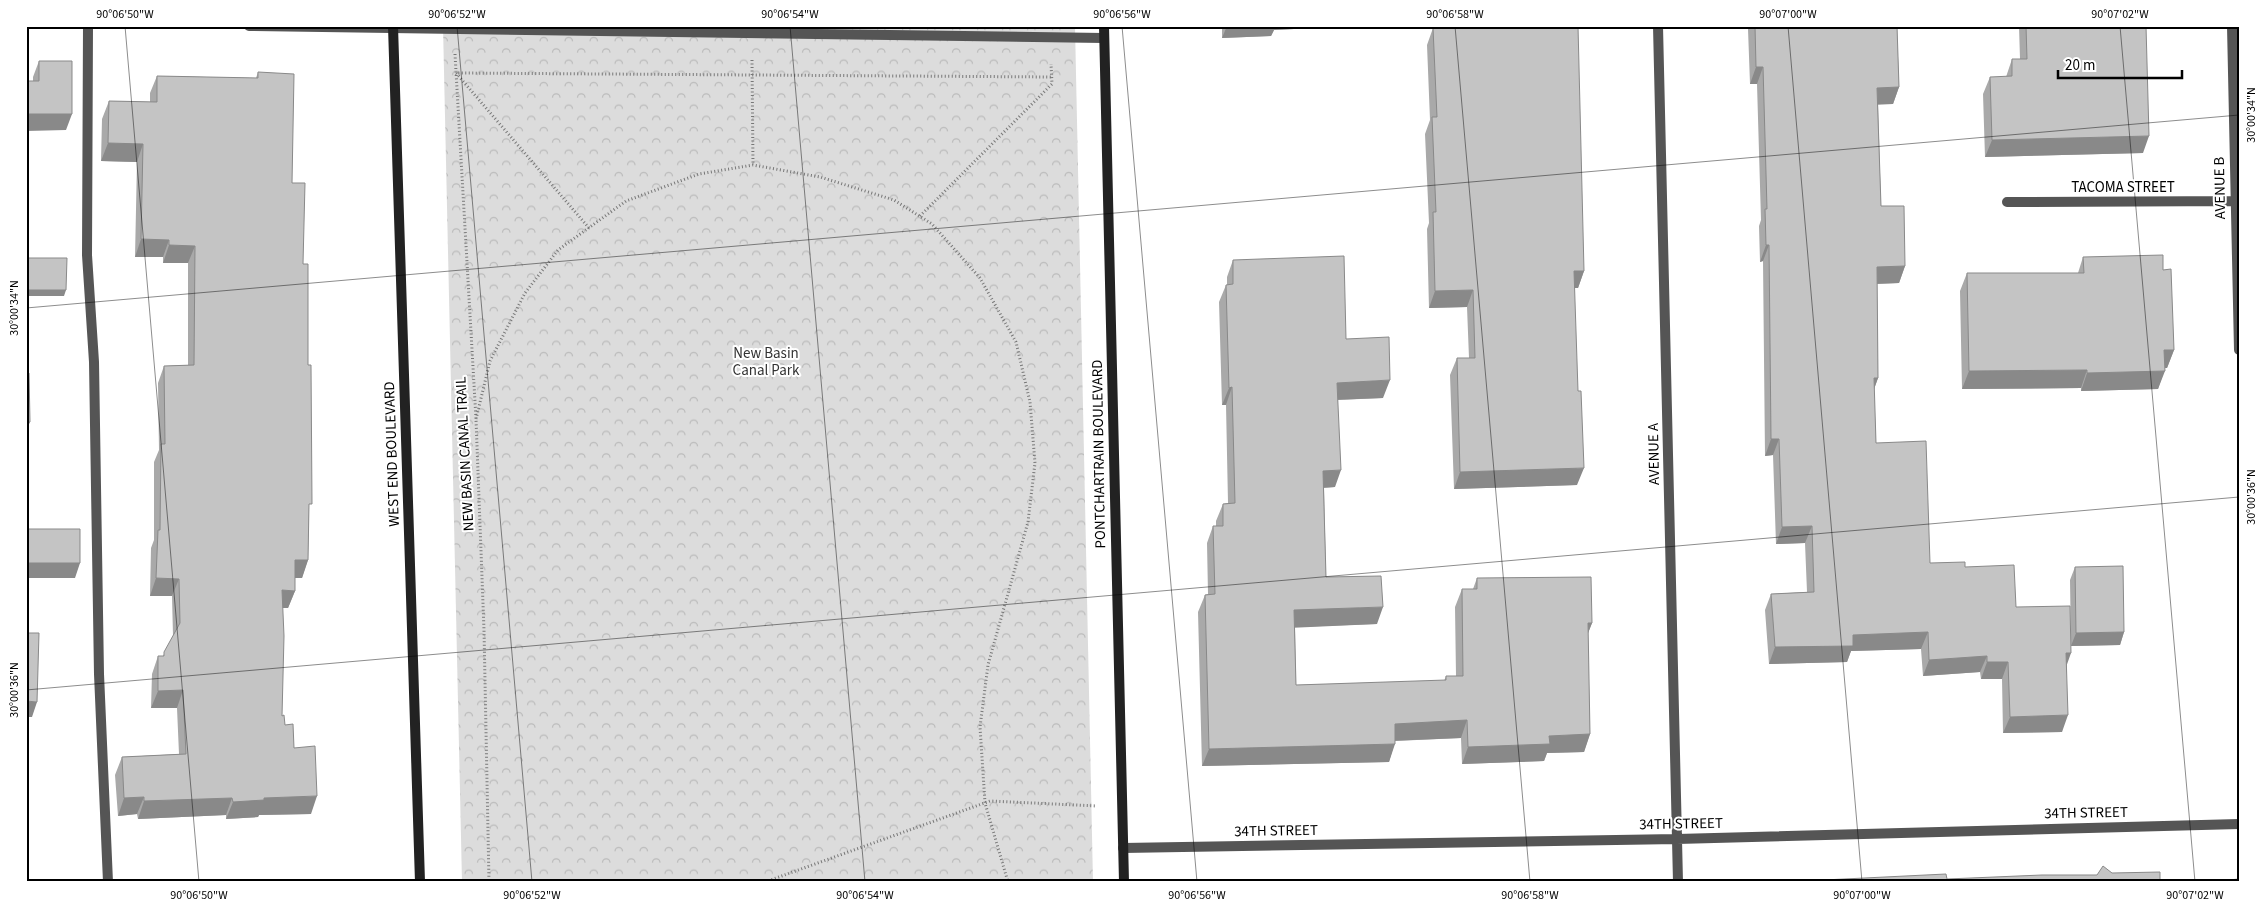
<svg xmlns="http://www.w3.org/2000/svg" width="2265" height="908" viewBox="0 0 2265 908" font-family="'Source Sans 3',sans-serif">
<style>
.forest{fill:url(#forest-crowns)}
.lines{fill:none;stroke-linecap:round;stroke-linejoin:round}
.path{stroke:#777;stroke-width:3;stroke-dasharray:1 2.5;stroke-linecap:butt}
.lane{stroke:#555;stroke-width:10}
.street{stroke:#555;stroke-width:10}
.secondary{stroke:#222;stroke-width:10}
.wall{fill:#a9a9a9}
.shaded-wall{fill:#898989}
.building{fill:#c4c4c4;stroke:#898989}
.ticks{fill:none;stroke:#000;stroke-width:1;stroke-opacity:0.45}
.labels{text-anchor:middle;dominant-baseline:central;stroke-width:4;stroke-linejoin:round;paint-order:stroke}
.street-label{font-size:15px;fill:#000;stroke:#fff}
.park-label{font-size:15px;fill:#333;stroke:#fff}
.neatline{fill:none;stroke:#000;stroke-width:2}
.ticks-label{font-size:12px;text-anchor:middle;fill:#000}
</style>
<defs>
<pattern id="forest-crowns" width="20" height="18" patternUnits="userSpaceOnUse" patternTransform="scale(1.25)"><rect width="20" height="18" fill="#dcdcdc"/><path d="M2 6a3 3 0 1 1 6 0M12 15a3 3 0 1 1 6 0" fill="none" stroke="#bbb"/></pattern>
</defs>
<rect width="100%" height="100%" fill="#fff"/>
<path class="forest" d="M 443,26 L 1075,26 L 1093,882 L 462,882 Z"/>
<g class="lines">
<path class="path" d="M 455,54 L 476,419 L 484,630 L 489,882
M 752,60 L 753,165
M 920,216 L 1052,84 L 1051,64
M 589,228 L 456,73 L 1052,77
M 476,419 L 490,361 L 525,293 L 558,250 L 626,201 L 699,174 L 753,165 L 820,177 L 894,200 L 932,224 L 980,278 L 1016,342 L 1030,402 L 1035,463 L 1028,522 L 988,665 L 980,727 L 985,803 L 1008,882
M 765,882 L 990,801 L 1097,806"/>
<path class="lane" d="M 88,26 L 87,255 L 94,362 L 99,674 L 108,882"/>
<path class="street" d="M 249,26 L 1104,38
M 1658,26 L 1678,882
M 2232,26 L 2239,350
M 2007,202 L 2239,201
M 1123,848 L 1677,839 L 2239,824"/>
<path class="secondary" d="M 393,26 L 420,882
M 1104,26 L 1124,882"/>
</g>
<path class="wall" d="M 1222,26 L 1295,26 L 1294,29 L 1274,30 L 1271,36 L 1222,38 Z
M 1749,26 L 1897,26 L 1899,87 L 1893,104 L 1878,104 L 1881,206 L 1905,266 L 1899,283 L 1877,284 L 1878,378 L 1874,389 L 1876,443 L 1930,563 L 1965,567 L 2016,607 L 2067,666 L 2062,732 L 2003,733 L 2002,679 L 1981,679 L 1980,672 L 1923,676 L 1921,649 L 1851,651 L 1847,662 L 1769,664 L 1765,610 L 1771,594 L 1807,592 L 1805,543 L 1776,544 L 1773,455 L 1765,456 L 1763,261 L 1760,262 L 1759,226 L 1761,220 L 1757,84 L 1750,84 L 1748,29 Z
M 2019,26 L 2146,26 L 2143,153 L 1985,157 L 1983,94 L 1990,77 L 2006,77 L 2012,59 L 2020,59 Z
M 1433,28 L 1584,271 L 1578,288 L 1574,288 L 1577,485 L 1454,489 L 1450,375 L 1457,358 L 1469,358 L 1467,307 L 1429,308 L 1427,229 L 1429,223 L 1425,134 L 1430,120 L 1427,45 Z
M 39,61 L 66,130 L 33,81 L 33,77 Z
M 258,72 L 292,183 L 303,264 L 309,512 L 308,560 L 302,578 L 295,578 L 295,591 L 288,608 L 282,608 L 282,716 L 285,725 L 294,748 L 311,814 L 259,815 L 258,817 L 226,819 L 226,815 L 138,819 L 137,814 L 118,816 L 115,775 L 122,757 L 179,754 L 177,708 L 151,708 L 152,674 L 158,656 L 163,656 L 173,636 L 172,596 L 150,596 L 151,548 L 154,540 L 154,462 L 159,450 L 158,383 L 164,366 L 188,365 L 188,263 L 163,263 L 163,257 L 135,257 L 137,162 L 101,161 L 102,119 L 109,101 L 150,102 L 150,93 L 157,76 L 256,78 Z
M 2083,257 L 2163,270 L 2174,350 L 2167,368 L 2165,368 L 2158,389 L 2081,391 L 2081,388 L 1962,389 L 1960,291 L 1967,273 L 2078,273 Z
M 1233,260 L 1346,339 L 1383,398 L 1338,400 L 1335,487 L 1324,488 L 1326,577 L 1377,624 L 1295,627 L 1296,685 L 1444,681 L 1446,676 L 1456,676 L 1455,607 L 1462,589 L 1473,589 L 1477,578 L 1592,623 L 1588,633 L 1590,734 L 1584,752 L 1547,753 L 1544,761 L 1462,764 L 1461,738 L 1395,741 L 1389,762 L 1202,766 L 1198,612 L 1205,595 L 1208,594 L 1207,543 L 1213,526 L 1216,526 L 1216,521 L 1223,504 L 1228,503 L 1226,405 L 1222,405 L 1219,302 L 1226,285 L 1227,285 L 1227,277 Z
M 2075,567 L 2124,632 L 2120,645 L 2071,646 L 2070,580 Z"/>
<path class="shaded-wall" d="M 1227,26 L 1295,26 L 1294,29 L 1274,30 L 1271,36 L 1222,38 Z
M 1756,67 L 1763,67 L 1757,84 L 1750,84 Z
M 1899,87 L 1893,104 L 1871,105 L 1877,88 Z
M 29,114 L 72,114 L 66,130 L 26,131 L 26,117 Z
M 2149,136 L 2143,153 L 1985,157 L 1992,140 Z
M 108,143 L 143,144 L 137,162 L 101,161 Z
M 141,239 L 169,240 L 163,257 L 135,257 Z
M 169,245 L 195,246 L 188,263 L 163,263 Z
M 1766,245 L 1769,245 L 1763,261 L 1760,262 Z
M 1905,266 L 1899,283 L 1871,284 L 1877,267 Z
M 1574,271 L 1584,271 L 1578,288 L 1568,288 Z
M 26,290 L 66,290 L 64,296 L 26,296 Z
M 1473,290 L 1467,307 L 1429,308 L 1435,291 Z
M 2164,350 L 2174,350 L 2167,368 L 2158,368 Z
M 2087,370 L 2081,388 L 1962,389 L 1969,371 Z
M 2165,371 L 2158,389 L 2081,391 L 2087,373 Z
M 1874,378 L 1878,378 L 1872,395 Z
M 1390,380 L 1383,398 L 1331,400 L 1337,383 Z
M 1232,387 L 1226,405 L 1222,405 L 1229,388 Z
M 26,422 L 30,422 L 26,431 Z
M 1771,439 L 1779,439 L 1773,455 L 1765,456 Z
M 1584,468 L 1577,485 L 1454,489 L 1460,472 Z
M 1341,470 L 1335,487 L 1317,488 L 1323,471 Z
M 1812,526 L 1805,543 L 1776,544 L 1782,527 Z
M 295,560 L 308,560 L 302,578 L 288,578 Z
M 26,563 L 80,563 L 75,578 L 26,578 Z
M 156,578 L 179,579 L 172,596 L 150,596 Z
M 282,590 L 295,591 L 288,608 L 275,608 Z
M 1383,607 L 1377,624 L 1288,628 L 1294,610 Z
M 1588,623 L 1592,623 L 1585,641 Z
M 1928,632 L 1921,649 L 1851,651 L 1847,662 L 1769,664 L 1775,647 L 1853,635 Z
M 2124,632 L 2120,645 L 2071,646 L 2076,633 Z
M 2066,653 L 2071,653 L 2065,670 Z
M 1987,656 L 1980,672 L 1923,676 L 1929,660 Z
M 1987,662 L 2008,662 L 2002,679 L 1981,679 Z
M 183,690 L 177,708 L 151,708 L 158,691 Z
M 26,701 L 37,702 L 32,717 L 26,717 Z
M 2068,715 L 2062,732 L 2003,733 L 2010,717 Z
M 1467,720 L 1461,738 L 1388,741 L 1395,724 Z
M 1590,734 L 1584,752 L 1547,753 L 1544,761 L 1462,764 L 1468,747 L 1549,736 Z
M 1395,744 L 1389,762 L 1202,766 L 1209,749 Z
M 317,796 L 311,814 L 259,815 L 258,817 L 226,819 L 233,802 L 264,798 Z
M 144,797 L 137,814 L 118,816 L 124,798 Z
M 232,798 L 226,815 L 138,819 L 144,801 Z"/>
<path class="building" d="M 1474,26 L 1578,26 L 1584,271 L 1574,271 L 1578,391 L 1581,391 L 1584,468 L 1460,472 L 1457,358 L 1475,358 L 1473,290 L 1435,291 L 1433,212 L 1436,212 L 1432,117 L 1437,117 L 1433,28 Z
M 1755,26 L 1897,26 L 1899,87 L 1877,88 L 1881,206 L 1904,206 L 1905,266 L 1877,267 L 1878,378 L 1874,378 L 1876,443 L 1926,441 L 1930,563 L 1965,562 L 1965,567 L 2014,565 L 2016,607 L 2070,606 L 2071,653 L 2066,653 L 2068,715 L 2010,717 L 2008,662 L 1987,662 L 1987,656 L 1929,660 L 1928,632 L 1853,635 L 1853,646 L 1775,647 L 1771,594 L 1814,592 L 1812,526 L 1782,527 L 1779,439 L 1771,439 L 1769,245 L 1766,245 L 1765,209 L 1767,209 L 1763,67 L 1756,67 Z
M 2026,26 L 2146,26 L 2149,136 L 1992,140 L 1990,77 L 2012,76 L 2012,59 L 2027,59 Z
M 39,61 L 72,61 L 72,114 L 29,114 L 29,117 L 26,117 L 26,81 L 39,81 Z
M 258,72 L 294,74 L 292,183 L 305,183 L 303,264 L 308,264 L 308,365 L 311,365 L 312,504 L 309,504 L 308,560 L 295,560 L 295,591 L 282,590 L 284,636 L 282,716 L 284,715 L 285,725 L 293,724 L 294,748 L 315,746 L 317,796 L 264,798 L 264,800 L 233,802 L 232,798 L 144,801 L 144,797 L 124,798 L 122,757 L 186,754 L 183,690 L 158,691 L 158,656 L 164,656 L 164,652 L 180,623 L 179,579 L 156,578 L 158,530 L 160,530 L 161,444 L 165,444 L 164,366 L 194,365 L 195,246 L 169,245 L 169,240 L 141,239 L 143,144 L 108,143 L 109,101 L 157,102 L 157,76 L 258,78 Z
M 2163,255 L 2163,270 L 2171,269 L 2174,350 L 2164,350 L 2165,371 L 2087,373 L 2087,370 L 1969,371 L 1967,273 L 2084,273 L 2083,257 Z
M 1344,256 L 1346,339 L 1389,337 L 1390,380 L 1337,383 L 1341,470 L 1323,471 L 1326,577 L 1381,576 L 1383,607 L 1294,610 L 1296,685 L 1446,680 L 1446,676 L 1463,676 L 1462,589 L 1477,589 L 1477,578 L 1591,577 L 1592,623 L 1588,623 L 1590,734 L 1549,736 L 1550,744 L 1468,747 L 1467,720 L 1395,724 L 1395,744 L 1209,749 L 1205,595 L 1215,594 L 1213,526 L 1223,526 L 1223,504 L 1235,503 L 1232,387 L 1229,388 L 1226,285 L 1233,284 L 1233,260 Z
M 26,258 L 67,258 L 66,290 L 26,290 Z
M 26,373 L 29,373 L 30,422 L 26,422 Z
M 26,529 L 80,529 L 80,563 L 26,563 Z
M 2123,566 L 2124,632 L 2076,633 L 2075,567 Z
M 26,633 L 39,633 L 37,702 L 26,701 Z
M 2103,866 L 2112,873 L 2160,872 L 2160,882 L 1783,882 L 1946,874 L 1947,879 L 2042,875 L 2097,875 Z"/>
<path class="ticks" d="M 125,26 L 199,882M 457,26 L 532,882M 790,26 L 865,882M 1122,26 L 1197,882M 1455,26 L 1530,882M 1788,26 L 1862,882M 2120,26 L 2195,882M 26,308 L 2239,115M 26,690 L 2239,497M 2207,882 L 2239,879"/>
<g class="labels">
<g class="street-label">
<text x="2123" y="187">TACOMA STREET</text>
<text transform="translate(2220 188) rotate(-91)">AVENUE B</text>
<text transform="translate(392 454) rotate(-92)">WEST END BOULEVARD</text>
<text transform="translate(465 454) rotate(-93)">NEW BASIN CANAL TRAIL</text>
<text transform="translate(1099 454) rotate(-91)">PONTCHARTRAIN BOULEVARD</text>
<text transform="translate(1654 454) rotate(-91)">AVENUE A</text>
<text transform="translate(2086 813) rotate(-1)">34TH STREET</text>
<text transform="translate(1681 824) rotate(-1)">34TH STREET</text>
<text transform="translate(1276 831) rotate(-1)">34TH STREET</text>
</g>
<g class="park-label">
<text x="766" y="353">New Basin<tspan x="766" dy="17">Canal Park</tspan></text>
</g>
</g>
<rect width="2265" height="908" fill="none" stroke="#ffffff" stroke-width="55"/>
<path d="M2058 70v8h124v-8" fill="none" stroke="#000000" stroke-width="2.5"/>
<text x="2065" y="70" font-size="15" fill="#000000" stroke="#ffffff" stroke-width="4" paint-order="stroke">20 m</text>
<rect x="28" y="28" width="2210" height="852" class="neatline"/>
<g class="ticks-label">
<text x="125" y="18">90°06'50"W</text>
<text x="457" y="18">90°06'52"W</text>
<text x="790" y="18">90°06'54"W</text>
<text x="1122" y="18">90°06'56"W</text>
<text x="1455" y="18">90°06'58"W</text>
<text x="1788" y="18">90°07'00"W</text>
<text x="2120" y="18">90°07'02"W</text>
<text transform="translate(2251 115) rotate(-90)" y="4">30°00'34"N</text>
<text transform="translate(14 308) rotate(-90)" y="4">30°00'34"N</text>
<text transform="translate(2251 497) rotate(-90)" y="4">30°00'36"N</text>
<text transform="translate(14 690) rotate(-90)" y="4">30°00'36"N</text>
<text x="199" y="899">90°06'50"W</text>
<text x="532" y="899">90°06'52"W</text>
<text x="865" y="899">90°06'54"W</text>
<text x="1197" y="899">90°06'56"W</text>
<text x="1530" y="899">90°06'58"W</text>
<text x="1862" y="899">90°07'00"W</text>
<text x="2195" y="899">90°07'02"W</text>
</g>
</svg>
